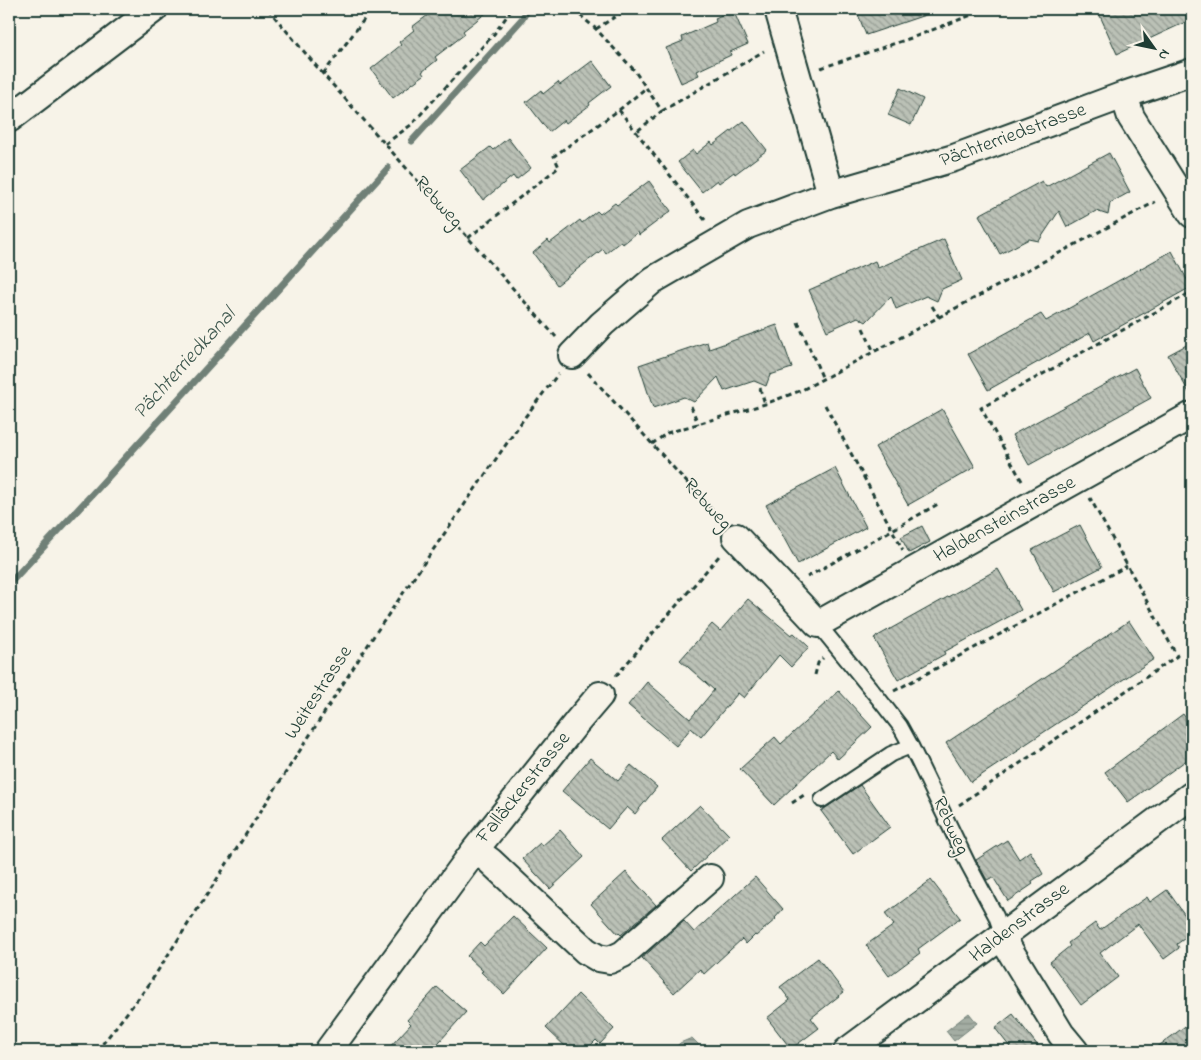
<svg xmlns="http://www.w3.org/2000/svg" width="1201" height="1060" viewBox="0 0 1201 1060" font-family="'Indie Flower',sans-serif">
<style>
.water{fill:url(#water-rules);stroke:#6f8077}
.lines{fill:none;stroke-linecap:round;stroke-linejoin:round}
.stream{stroke:#6f8077;stroke-width:7}
.building{fill:url(#building-back-hatch);stroke:#1f3d34}
.lane-casing{stroke:#1f3d34;stroke-width:18}
.street-casing{stroke:#1f3d34;stroke-width:30}
.path{stroke:#1f3d34;stroke-width:3;stroke-dasharray:5 4;stroke-linecap:butt}
.lane{stroke:#f7f3e8;stroke-width:14}
.street{stroke:#f7f3e8;stroke-width:26}
.labels{text-anchor:middle;dominant-baseline:central;stroke-width:4;stroke-linejoin:round;paint-order:stroke}
.street-label{font-size:20px;fill:#1f3d34;stroke:#f7f3e8}
.water-label{font-size:21px;font-style:italic;fill:#405950;stroke:#f7f3e8}
</style>
<defs>
<pattern id="water-rules" width="6" height="5" patternUnits="userSpaceOnUse" patternTransform="scale(1.25)"><rect width="6" height="5" fill="#a4ada3"/><path d="M0 2.5h6" fill="none" stroke="#858e86"/></pattern>
<pattern id="building-back-hatch" width="6" height="6" patternUnits="userSpaceOnUse" patternTransform="scale(1.25)"><rect width="6" height="6" fill="#bbc1b6"/><path d="M-1 5l2 2M0 0l6 6M5-1l2 2" fill="none" stroke="#979e95"/></pattern>
</defs>
<rect width="100%" height="100%" fill="#f7f3e8"/>
<filter id="ink" filterUnits="userSpaceOnUse"><feTurbulence type="fractalNoise" baseFrequency=".02" numOctaves="2"/><feDisplacementMap in="SourceGraphic" scale="10" xChannelSelector="R" yChannelSelector="G"/><feConvolveMatrix kernelMatrix="1 2 1 2 8 2 1 2 1" color-interpolation-filters="sRGB"/></filter>
<g filter="url(#ink)">
<path class="water" d="M 969,1013 L 977,1023 L 954,1041 L 946,1031 Z
M 692,1038 L 699,1045 L 692,1051 L 672,1051 L 680,1043 Z"/>
<g class="lines">
<path class="stream" d="M 412,141 L 522,19 L 528,9
M 9,584 L 98,488 L 388,168"/>
</g>
<path class="building" d="M 436,9 L 491,9 L 463,31 L 465,34 L 435,57 L 437,60 L 422,72 L 424,75 L 393,98 L 371,69 L 401,45 L 399,42 L 414,30 L 412,27 Z
M 856,9 L 933,9 L 934,12 L 866,35 Z
M 1097,9 L 1192,9 L 1192,19 L 1117,54 Z
M 733,10 L 748,44 L 730,52 L 731,55 L 697,71 L 699,75 L 681,83 L 666,48 L 683,41 L 682,37 L 716,22 L 715,18 Z
M 592,61 L 611,86 L 589,103 L 590,105 L 566,123 L 564,120 L 549,132 L 526,102 L 541,90 L 543,94 L 558,82 L 560,85 Z
M 900,88 L 923,99 L 911,125 L 888,115 Z
M 744,121 L 767,150 L 735,174 L 734,172 L 719,183 L 717,180 L 702,192 L 678,162 L 693,150 L 696,154 L 711,142 L 713,145 Z
M 508,138 L 531,168 L 516,180 L 513,176 L 483,200 L 460,170 L 490,147 L 493,150 Z
M 1109,153 L 1130,192 L 1110,203 L 1108,215 L 1096,211 L 1067,227 L 1059,211 L 1039,241 L 1029,239 L 1000,254 L 979,215 L 1042,181 L 1046,187 Z
M 649,181 L 671,211 L 639,235 L 638,232 L 623,244 L 621,241 L 606,253 L 603,249 L 557,285 L 533,253 L 548,240 L 550,243 L 580,220 L 582,223 L 597,211 L 600,214 L 615,203 L 617,205 Z
M 944,239 L 962,280 L 942,289 L 937,301 L 926,296 L 896,309 L 891,296 L 866,322 L 858,317 L 827,331 L 809,290 L 875,261 L 878,268 Z
M 1172,251 L 1191,287 L 1094,341 L 1090,333 L 988,390 L 968,354 L 1041,314 L 1046,321 Z
M 777,325 L 792,368 L 770,375 L 766,386 L 754,381 L 724,391 L 718,377 L 694,402 L 684,397 L 653,408 L 639,365 L 707,342 L 709,349 Z
M 1192,342 L 1192,398 L 1168,355 Z
M 1135,368 L 1151,398 L 1029,465 L 1012,435 Z
M 942,409 L 975,467 L 908,505 L 875,447 Z
M 835,468 L 866,527 L 798,564 L 766,505 Z
M 1080,525 L 1102,567 L 1054,592 L 1032,550 Z
M 922,526 L 930,542 L 909,553 L 901,537 Z
M 998,569 L 1021,610 L 944,652 L 945,654 L 898,680 L 874,638 Z
M 748,599 L 791,635 L 794,633 L 809,647 L 791,667 L 779,655 L 744,698 L 738,693 L 701,737 L 691,728 L 676,746 L 628,705 L 647,682 L 690,719 L 714,690 L 680,660 L 712,624 L 720,631 Z
M 1129,621 L 1154,659 L 1017,750 L 1018,751 L 971,782 L 946,743 Z
M 839,691 L 872,727 L 838,759 L 831,751 L 774,805 L 740,769 L 775,737 L 781,744 Z
M 1183,714 L 1192,727 L 1192,756 L 1148,788 L 1128,802 L 1105,772 Z
M 590,758 L 618,781 L 631,765 L 657,787 L 635,814 L 627,807 L 608,829 L 562,791 Z
M 860,785 L 890,827 L 853,854 L 821,811 Z
M 700,805 L 729,835 L 691,871 L 662,840 Z
M 560,830 L 584,857 L 550,889 L 522,859 L 540,843 L 542,846 Z
M 1007,840 L 1019,859 L 1030,851 L 1043,874 L 1032,881 L 1033,884 L 1008,901 L 993,877 L 987,880 L 976,860 Z
M 626,872 L 656,905 L 621,935 L 619,933 L 618,934 L 591,904 Z
M 755,877 L 783,909 L 775,918 L 776,919 L 756,936 L 755,935 L 746,944 L 742,939 L 704,974 L 700,969 L 674,993 L 642,958 L 684,921 L 694,932 Z
M 931,880 L 960,918 L 918,949 L 920,953 L 889,976 L 866,945 L 894,925 L 885,914 Z
M 1167,890 L 1192,925 L 1192,933 L 1177,944 L 1179,948 L 1164,959 L 1138,924 L 1100,953 L 1118,977 L 1081,1005 L 1050,962 L 1070,946 L 1068,943 L 1095,923 L 1100,930 L 1147,897 L 1150,902 Z
M 513,916 L 547,948 L 504,994 L 481,972 L 483,971 L 467,956 L 480,942 L 484,946 Z
M 818,958 L 844,992 L 811,1018 L 819,1028 L 791,1049 L 767,1018 L 790,1000 L 780,987 Z
M 437,987 L 466,1012 L 431,1051 L 386,1051 L 411,1024 L 407,1020 Z
M 578,994 L 614,1029 L 600,1044 L 596,1040 L 585,1051 L 570,1051 L 546,1028 Z
M 1013,1014 L 1042,1051 L 1013,1051 L 995,1028 Z
M 1192,1021 L 1192,1051 L 1152,1051 Z"/>
<g class="lines">
<g class="lane-casing">
<path id="lane" d="M 818,624 L 879,699 L 900,726 L 911,746 L 968,864 L 996,916 L 1003,936
M 822,800 L 891,754 L 911,746"/>
</g>
<g class="street-casing">
<path id="street" d="M 778,9 L 831,194
M 1124,95 L 1131,117 L 1192,214
M 9,119 L 154,9
M 572,355 L 602,324 L 653,280 L 748,225 L 831,194 L 954,158 L 1124,95 L 1192,72
M 736,537 L 818,624 L 1192,415
M 475,850 L 490,861 L 586,951 L 598,958 L 610,960 L 623,954 L 710,878
M 1003,936 L 1009,949 L 1061,1034 L 1075,1051
M 328,1051 L 475,850 L 577,722 L 600,695
M 847,1051 L 1192,795"/>
</g>
<path class="path" d="M 268,9 L 323,74 L 556,337
M 573,9 L 596,29 L 634,70 L 662,111 L 636,132
M 596,29 L 627,9
M 821,68 L 914,37 L 987,9
M 323,74 L 372,9
M 619,110 L 646,88
M 662,111 L 764,51
M 385,144 L 411,125 L 494,34 L 512,9
M 468,238 L 559,167 L 554,156 L 619,110 L 705,220
M 932,306 L 939,317
M 798,322 L 823,379
M 863,328 L 874,352
M 588,373 L 720,519
M 760,388 L 765,404
M 825,405 L 903,550
M 691,406 L 698,424
M 652,444 L 667,433 L 765,404 L 802,390 L 1155,202
M 1022,481 L 981,408 L 1192,292
M 807,577 L 892,530 L 938,504
M 815,675 L 818,663 L 823,658
M 616,676 L 719,556
M 894,691 L 1127,566
M 792,803 L 804,795
M 959,805 L 1177,656 L 1090,498
M 97,1051 L 148,986 L 377,631 L 525,417 L 558,374"/>
<use href="#lane" class="lane"/>
<use href="#street" class="street"/>
</g>
</g>
<g class="labels">
<g class="street-label">
<text transform="translate(1013 136) rotate(-20)">Pächterriedstrasse</text>
<text transform="translate(438 203) rotate(48)">Rebweg</text>
<text transform="translate(707 505) rotate(48)">Rebweg</text>
<text transform="translate(1005 520) rotate(-29)">Haldensteinstrasse</text>
<text transform="translate(319 693) rotate(-57)">Weitestrasse</text>
<text transform="translate(524 788) rotate(-51)">Falläckerstrasse</text>
<text transform="translate(950 826) rotate(65)">Rebweg</text>
<text transform="translate(1020 923) rotate(-37)">Haldenstrasse</text>
</g>
<g class="water-label">
<text transform="translate(185 364) rotate(-48)">Pächterriedkanal</text>
</g>
</g>
<rect width="1201" height="1060" fill="none" stroke="#f7f3e8" stroke-width="30"/>
<rect x="15" y="15" width="1171" height="1030" fill="none" stroke="#1f3d34" stroke-width="2" filter="url(#ink)"/>
<g transform="translate(1154 48) rotate(123)" stroke="#f7f3e8" stroke-width="4" paint-order="stroke">
<path d="M0-4L9 19L0 12L-9 19Z" fill="#1f3d34"/>
<text y="-8" font-size="14" font-weight="bold" text-anchor="middle" fill="#1f3d34">N</text>
</g>
</svg>
